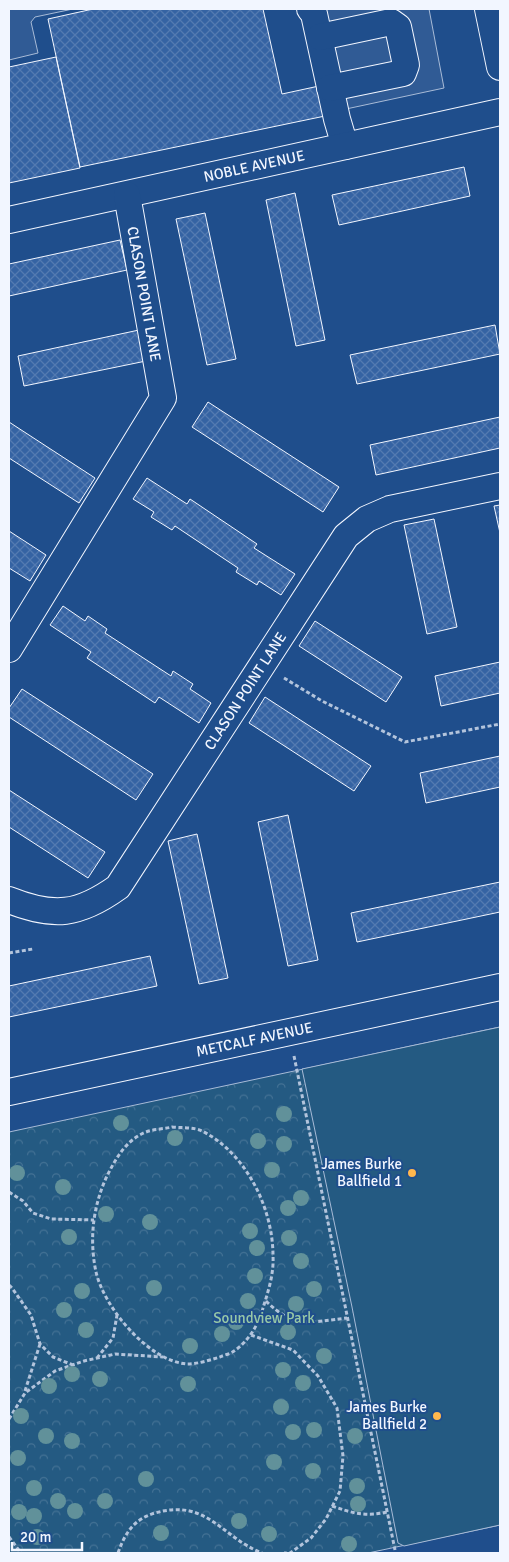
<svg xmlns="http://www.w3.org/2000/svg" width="509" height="1562" viewBox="0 0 509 1562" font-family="Signika,sans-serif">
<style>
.park{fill:url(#park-crowns);stroke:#a8bbd7}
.garden{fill:#245a82;stroke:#a8bbd7}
.parking{fill:#305b95;stroke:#a8bbd7}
.building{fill:url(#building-cross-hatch);stroke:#f2f6ff}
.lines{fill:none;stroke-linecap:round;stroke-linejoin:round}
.minor-casing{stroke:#f2f6ff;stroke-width:28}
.path{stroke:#b3c4dc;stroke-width:3;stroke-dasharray:4 2.5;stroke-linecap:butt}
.minor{stroke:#1f4e8c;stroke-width:26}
.tree{fill:#61919a}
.poi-dot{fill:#ffb74d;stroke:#1f4e8c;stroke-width:2}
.labels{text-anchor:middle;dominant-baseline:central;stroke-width:4;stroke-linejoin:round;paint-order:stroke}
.street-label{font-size:15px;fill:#f2f6ff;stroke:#1f4e8c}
.poi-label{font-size:15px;fill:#f2f6ff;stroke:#1f4e8c;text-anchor:end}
.park-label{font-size:15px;fill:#97c8a6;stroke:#1f4e8c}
</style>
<defs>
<pattern id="park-crowns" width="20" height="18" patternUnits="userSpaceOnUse" patternTransform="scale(1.25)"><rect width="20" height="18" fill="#245a82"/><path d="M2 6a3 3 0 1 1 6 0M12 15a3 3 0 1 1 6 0" fill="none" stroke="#447295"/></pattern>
<pattern id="building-cross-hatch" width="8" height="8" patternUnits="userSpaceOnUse" patternTransform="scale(1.25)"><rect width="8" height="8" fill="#3563a3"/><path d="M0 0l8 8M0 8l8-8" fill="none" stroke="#537ab1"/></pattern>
</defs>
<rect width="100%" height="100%" fill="#1f4e8c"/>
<path class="park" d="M 500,1027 L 500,1525 L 368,1553 L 9,1553 L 9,1132 Z"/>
<path class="garden" d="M 500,1027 L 500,1525 L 404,1546 L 398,1543 L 352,1307 L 302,1069 Z"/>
<path class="parking" d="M 9,9 L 73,9 L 35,17 L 31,22 L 38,53 L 9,60 Z
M 323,9 L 429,9 L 444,88 L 346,109 Z"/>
<path class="building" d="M 93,9 L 263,9 L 282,94 L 319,86 L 325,116 L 80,167 L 48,19 Z
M 56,57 L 80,168 L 9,183 L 9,67 Z
M 464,167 L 470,196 L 339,225 L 332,195 Z
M 295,193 L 325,340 L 296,346 L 266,200 Z
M 205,213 L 236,359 L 207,365 L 176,219 Z
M 120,240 L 127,270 L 9,296 L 9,264 Z
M 495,325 L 500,354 L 357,384 L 350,355 Z
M 139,330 L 146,361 L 24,386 L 18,356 Z
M 208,402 L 339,487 L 323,512 L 192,427 Z
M 500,417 L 500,448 L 376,475 L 370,445 Z
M 9,422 L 95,478 L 79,503 L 9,458 Z
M 147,478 L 187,504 L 190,499 L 257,544 L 254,548 L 295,574 L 281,595 L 259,581 L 257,585 L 236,572 L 238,568 L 175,526 L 172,530 L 151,517 L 154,512 L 133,499 Z
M 500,505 L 500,533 L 494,506 Z
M 434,519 L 457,627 L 427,634 L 404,525 Z
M 9,531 L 46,555 L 30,581 L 9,568 Z
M 63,606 L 85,621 L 88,616 L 107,629 L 105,633 L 171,676 L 173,671 L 193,684 L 190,689 L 211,703 L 199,723 L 159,697 L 155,703 L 87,658 L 91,652 L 50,625 Z
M 315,621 L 402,677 L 386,702 L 299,646 Z
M 500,662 L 500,693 L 441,706 L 435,676 Z
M 22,689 L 153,774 L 136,800 L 9,717 L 9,708 Z
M 265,697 L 371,766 L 354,791 L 249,723 Z
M 500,756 L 500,787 L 426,803 L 420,773 Z
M 9,790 L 105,852 L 88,878 L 9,827 Z
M 288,815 L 318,960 L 288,966 L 258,822 Z
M 197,834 L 228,978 L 199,984 L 168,841 Z
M 500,882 L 500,912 L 357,942 L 351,913 Z
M 150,956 L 157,986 L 9,1017 L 9,986 Z"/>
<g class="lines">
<g class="minor-casing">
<g id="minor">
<path d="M 310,9 L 314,14 L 337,119 L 345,146"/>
<path d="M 488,9 L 500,67"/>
<path d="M 320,37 L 391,22 L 398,27 L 406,65 L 403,73 L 330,88"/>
<path id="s1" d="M 9,220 L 500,112"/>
<path d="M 9,649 L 163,398 L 127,195"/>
<path id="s2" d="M 9,900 C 54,918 79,915 118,887 L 346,536 L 367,519 L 390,509 L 500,486"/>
<path id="s3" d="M 9,1092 L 500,987"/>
</g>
</g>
<path class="path" d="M 284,678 L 322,701 L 405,742 L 500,724
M 9,953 L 33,949
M 294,1056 L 395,1550
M 172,1127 C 181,1128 194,1127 202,1131 C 246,1153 273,1208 273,1256 C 274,1274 268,1292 263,1308 C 259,1324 248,1342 234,1351 C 230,1354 224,1355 220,1357 C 210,1360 198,1364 187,1364 C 148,1361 104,1307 96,1272 C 89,1239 93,1206 107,1176 C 116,1158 126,1140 146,1132 C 154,1129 164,1129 172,1127 Z
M 9,1192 L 23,1201 L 33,1213 L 51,1219 L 94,1220
M 9,1285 L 12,1288 L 31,1315 L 40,1344 L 53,1357 L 73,1365
M 266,1301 C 294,1329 311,1322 347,1318
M 251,1335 L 293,1350 L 318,1376 L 337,1408 L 343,1456 L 340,1491 L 326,1519 L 311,1538 L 290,1553 L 284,1553
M 97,1358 L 113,1338 L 117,1315
M 25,1391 L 40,1344
M 9,1419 L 25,1393 L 55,1371 L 84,1361 L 115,1354 L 163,1357
M 332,1506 C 352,1513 366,1517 387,1512
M 9,1537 L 21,1553
M 118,1553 C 125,1533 134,1519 155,1513 C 207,1498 221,1537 262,1553"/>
<use href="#minor" class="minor"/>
</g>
<g class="tree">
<circle cx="284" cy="1114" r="8"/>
<circle cx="121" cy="1123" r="8"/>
<circle cx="175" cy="1138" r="8"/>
<circle cx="258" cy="1141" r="8"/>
<circle cx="284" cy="1144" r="8"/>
<circle cx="272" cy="1170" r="8"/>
<circle cx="17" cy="1173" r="8"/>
<circle cx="63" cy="1187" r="8"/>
<circle cx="301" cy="1198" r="8"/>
<circle cx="288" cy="1208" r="8"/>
<circle cx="106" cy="1214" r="8"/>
<circle cx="150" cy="1222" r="8"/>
<circle cx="250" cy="1231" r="8"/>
<circle cx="69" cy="1237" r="8"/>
<circle cx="289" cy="1238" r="8"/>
<circle cx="257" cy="1248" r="8"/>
<circle cx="301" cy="1261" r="8"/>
<circle cx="255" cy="1276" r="8"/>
<circle cx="154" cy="1288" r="8"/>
<circle cx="314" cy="1289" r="8"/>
<circle cx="82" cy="1291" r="8"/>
<circle cx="248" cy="1301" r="8"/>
<circle cx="296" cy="1304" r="8"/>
<circle cx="64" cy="1310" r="8"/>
<circle cx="236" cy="1322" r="8"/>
<circle cx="86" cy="1330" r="8"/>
<circle cx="288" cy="1332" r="8"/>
<circle cx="222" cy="1334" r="8"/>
<circle cx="190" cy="1346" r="8"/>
<circle cx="324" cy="1356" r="8"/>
<circle cx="283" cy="1370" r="8"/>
<circle cx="72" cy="1374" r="8"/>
<circle cx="100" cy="1379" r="8"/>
<circle cx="303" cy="1383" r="8"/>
<circle cx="188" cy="1384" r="8"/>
<circle cx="49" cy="1386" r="8"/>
<circle cx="281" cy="1407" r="8"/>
<circle cx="21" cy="1416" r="8"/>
<circle cx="314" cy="1430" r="8"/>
<circle cx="293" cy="1432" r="8"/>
<circle cx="46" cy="1436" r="8"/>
<circle cx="355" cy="1436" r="8"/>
<circle cx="72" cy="1441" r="8"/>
<circle cx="18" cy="1458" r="8"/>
<circle cx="274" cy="1462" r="8"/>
<circle cx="313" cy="1471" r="8"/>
<circle cx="146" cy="1479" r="8"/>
<circle cx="357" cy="1486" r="8"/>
<circle cx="34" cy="1488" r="8"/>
<circle cx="58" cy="1501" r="8"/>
<circle cx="105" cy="1501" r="8"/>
<circle cx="358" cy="1504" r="8"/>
<circle cx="75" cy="1511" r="8"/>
<circle cx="19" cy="1512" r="8"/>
<circle cx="34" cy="1516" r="8"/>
<circle cx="239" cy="1521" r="8"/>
<circle cx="161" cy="1533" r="8"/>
<circle cx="269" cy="1534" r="8"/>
<circle cx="37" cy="1537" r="8"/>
<circle cx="349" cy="1544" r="8"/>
</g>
<g class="poi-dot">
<circle cx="412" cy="1173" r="5"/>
<circle cx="437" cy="1416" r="5"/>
</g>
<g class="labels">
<g class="street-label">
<text stroke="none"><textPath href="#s1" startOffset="251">NOBLE AVENUE</textPath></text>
<text transform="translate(144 294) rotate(80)">CLASON POINT LANE</text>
<text stroke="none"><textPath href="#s2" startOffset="350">CLASON POINT LANE</textPath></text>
<text stroke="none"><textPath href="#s3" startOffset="251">METCALF AVENUE</textPath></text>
</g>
<g class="poi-label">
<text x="402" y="1164">James Burke<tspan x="402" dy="17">Ballfield 1</tspan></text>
<text x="427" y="1407">James Burke<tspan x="427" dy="17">Ballfield 2</tspan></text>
</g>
<g class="park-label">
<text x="264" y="1318">Soundview Park</text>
</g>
</g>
<rect width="509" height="1562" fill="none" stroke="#f2f6ff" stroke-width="20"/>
<path d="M12 1542v8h70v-8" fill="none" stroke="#f2f6ff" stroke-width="2.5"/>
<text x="20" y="1542" font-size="15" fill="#f2f6ff" stroke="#1f4e8c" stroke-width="4" paint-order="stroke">20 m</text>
</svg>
